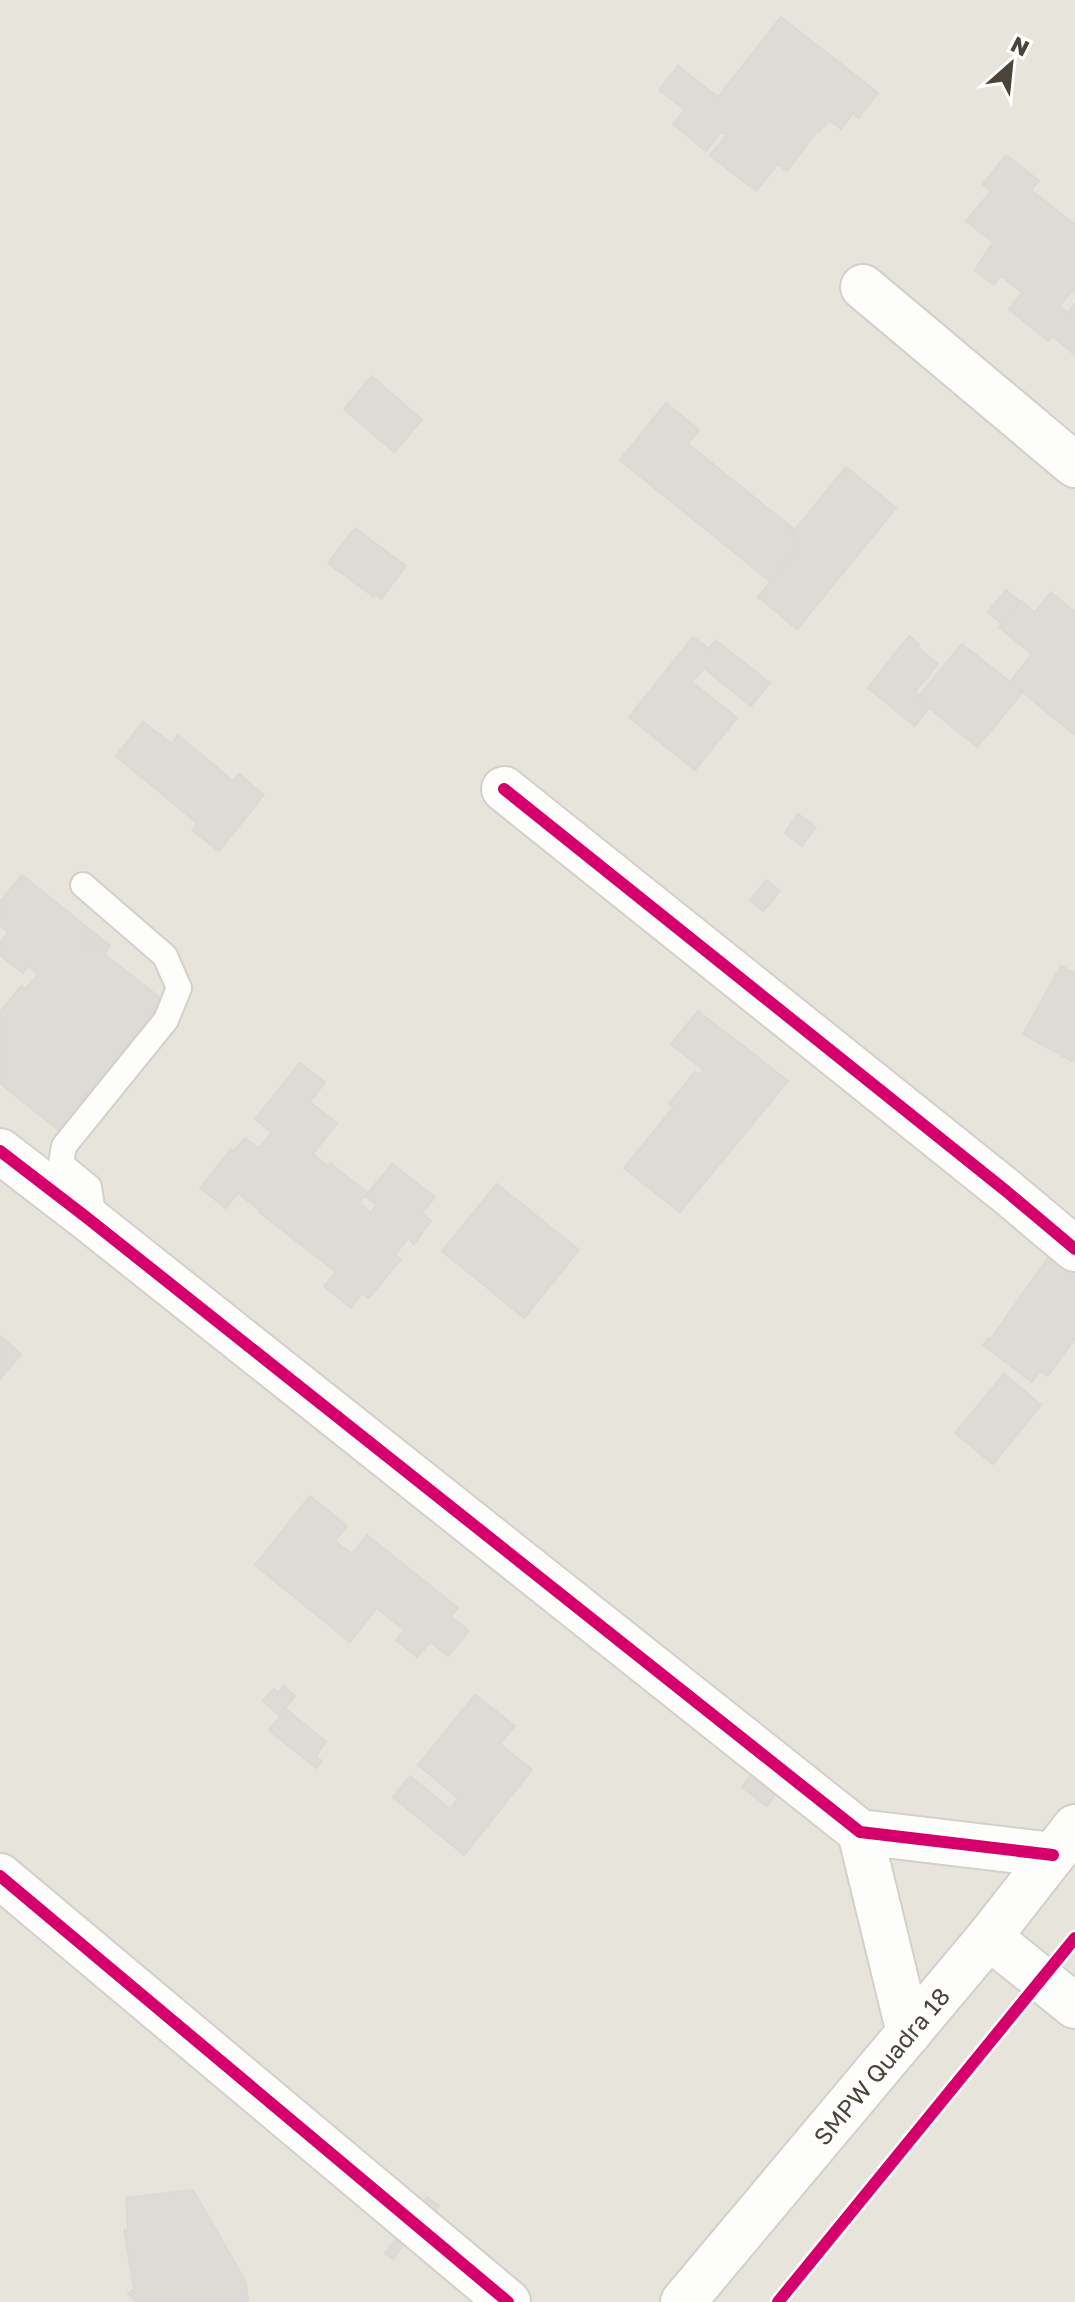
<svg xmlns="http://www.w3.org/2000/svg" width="1075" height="2302" viewBox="0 0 1075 2302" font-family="'Golos Text',sans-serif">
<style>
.residential{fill:#e7e4dc}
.building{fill:#dedbd6;stroke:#dcd9d4;stroke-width:2;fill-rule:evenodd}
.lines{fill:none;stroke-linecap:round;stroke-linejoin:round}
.service-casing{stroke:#d2d0cb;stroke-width:28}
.minor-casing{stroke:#d2d0cb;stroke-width:48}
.tertiary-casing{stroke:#d2d0cb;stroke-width:48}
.service{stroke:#fdfdfc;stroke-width:24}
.minor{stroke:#fdfdfc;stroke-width:44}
.tertiary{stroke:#fdfdfc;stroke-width:44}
.cycleway-casing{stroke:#fff;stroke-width:17}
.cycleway{stroke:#d6006c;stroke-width:12}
.labels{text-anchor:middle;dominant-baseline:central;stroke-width:6;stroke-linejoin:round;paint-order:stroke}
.street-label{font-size:24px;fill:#4b4439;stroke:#fff}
</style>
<rect width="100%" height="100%" fill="#f4f2ee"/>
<path class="residential" d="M 0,0 L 1075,0 L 1075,2302 L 0,2302 Z"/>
<path class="building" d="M 781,17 L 878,93 L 858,118 L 853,113 L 841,129 L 829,120 L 819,132 L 817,131 L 787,171 L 778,164 L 756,191 L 710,155 L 726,136 L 721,132 L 706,151 L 673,124 L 685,110 L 659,90 L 678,66 L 718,97 Z
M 1006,155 L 1039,181 L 1031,190 L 1075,225 L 1075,288 L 1059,306 L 1068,313 L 1075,304 L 1075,355 L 1052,336 L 1048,341 L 1009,309 L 1022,293 L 1015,287 L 1001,276 L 994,285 L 975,270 L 993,242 L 966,221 L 991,191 L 983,184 Z
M 372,376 L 422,420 L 394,452 L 344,409 Z
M 666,403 L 699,430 L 688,444 L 795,530 L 790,536 L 801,545 L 771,582 L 620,460 Z
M 846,467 L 896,508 L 797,629 L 758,597 L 801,545 L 790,536 Z
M 355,528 L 406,566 L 381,599 L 375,594 L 374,597 L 328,563 Z
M 1006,590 L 1020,602 L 1002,624 L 988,612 Z
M 1051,592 L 1075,612 L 1075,735 L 1010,682 L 1032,654 L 999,627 L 1021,601 L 1035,612 Z
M 909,636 L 919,644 L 917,647 L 938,664 L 915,692 L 919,696 L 917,698 L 929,708 L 915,726 L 868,688 Z
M 693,637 L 709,649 L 715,640 L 770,683 L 751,706 L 704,668 L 692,682 L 737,718 L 695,770 L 629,717 Z
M 962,644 L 1023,692 L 977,747 L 917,698 Z
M 143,722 L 172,744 L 178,735 L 233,781 L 239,774 L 264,795 L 219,851 L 192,830 L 197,823 L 116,756 Z
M 798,814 L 816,827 L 802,846 L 785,833 Z
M 22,875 L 110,946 L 104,954 L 163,1000 L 82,1100 L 85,1103 L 61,1132 L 7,1089 L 10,1087 L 6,1088 L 0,1083 L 0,1012 L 21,986 L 25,990 L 38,974 L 28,966 L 23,973 L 0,955 L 0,943 L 8,932 L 0,925 L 0,902 ZM 85,934 L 101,947 L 97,953 L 80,940 Z
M 766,880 L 780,891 L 763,911 L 750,900 Z
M 85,934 L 101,947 L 97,953 L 80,940 Z
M 1061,966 L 1075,973 L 1075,1055 L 1072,1061 L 1023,1034 Z
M 698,1011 L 788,1081 L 680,1212 L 624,1168 L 673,1108 L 669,1104 L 695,1072 L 699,1075 L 704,1070 L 671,1044 Z
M 300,1063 L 325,1082 L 310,1102 L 337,1123 L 313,1154 L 328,1166 L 330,1163 L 368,1193 L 392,1164 L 435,1197 L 422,1213 L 431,1221 L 414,1244 L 408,1238 L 395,1255 L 401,1259 L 369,1298 L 362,1293 L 351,1308 L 324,1286 L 336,1272 L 259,1212 L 261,1211 L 238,1193 L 226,1208 L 200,1188 L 231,1149 L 234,1151 L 245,1138 L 259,1148 L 272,1133 L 255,1119 ZM 365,1196 L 376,1205 L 371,1213 L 359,1202 Z
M 497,1184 L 579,1250 L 524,1318 L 442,1251 Z
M 1052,1252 L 1075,1269 L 1075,1338 L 1048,1376 L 1040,1371 L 1032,1382 L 983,1345 L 988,1338 L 990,1340 Z
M 0,1336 L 21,1354 L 0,1379 Z
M 1004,1374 L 1041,1405 L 993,1464 L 955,1433 Z
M 310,1496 L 347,1526 L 335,1541 L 352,1554 L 367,1535 L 458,1608 L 451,1616 L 469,1631 L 448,1656 L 430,1642 L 417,1657 L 396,1640 L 404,1630 L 377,1608 L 350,1642 L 255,1565 Z
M 284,1686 L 295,1696 L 279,1715 L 263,1701 L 274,1689 L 278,1693 Z
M 475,1695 L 515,1726 L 500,1744 L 532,1770 L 464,1855 L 393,1797 L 410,1776 L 450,1809 L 458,1798 L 418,1765 Z
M 286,1709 L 326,1742 L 316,1756 L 322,1761 L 316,1768 L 269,1730 Z
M 760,1764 L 784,1783 L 767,1806 L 742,1787 Z
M 193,2190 L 246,2282 L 248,2302 L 138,2302 L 128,2294 L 134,2289 L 124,2230 L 128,2230 L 126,2198 Z
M 427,2197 L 439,2206 L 426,2222 L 415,2213 Z
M 398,2237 L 405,2243 L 393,2259 L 385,2253 Z"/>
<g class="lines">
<g class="service-casing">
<path id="service" d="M 83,885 L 165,956 L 179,988 L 166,1020 L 64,1146 L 61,1164 L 89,1187 L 92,1207 L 86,1217"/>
</g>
<g class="minor-casing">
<path id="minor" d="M 863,287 L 1075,465
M 504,789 L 1006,1191 L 1075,1249
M 0,1151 L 86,1217 L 860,1832 L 1053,1855
M 860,1832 L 909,2033
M 0,1876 L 508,2302
M 989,1937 L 1075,2006"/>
</g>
<g class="tertiary-casing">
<path id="tertiary" d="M 683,2302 L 989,1937 L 1075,1827"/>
</g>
<use href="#service" class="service"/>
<use href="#minor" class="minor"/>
<use href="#tertiary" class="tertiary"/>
<g class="cycleway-casing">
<path id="cycleway" d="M 504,789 L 1006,1191 L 1075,1249
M 0,1151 L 86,1217 L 860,1832 L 1053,1855
M 0,1876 L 508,2302
M 778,2302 L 1075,1938"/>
</g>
<use href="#cycleway" class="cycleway"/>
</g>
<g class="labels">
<g class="street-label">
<text transform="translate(881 2066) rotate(-50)">SMPW Quadra 18</text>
</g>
</g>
<g transform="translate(1011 64) rotate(27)" stroke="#ffffff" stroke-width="6" paint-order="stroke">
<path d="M0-6L14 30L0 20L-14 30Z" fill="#4b4439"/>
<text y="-12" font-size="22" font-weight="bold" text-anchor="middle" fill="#4b4439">N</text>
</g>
</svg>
